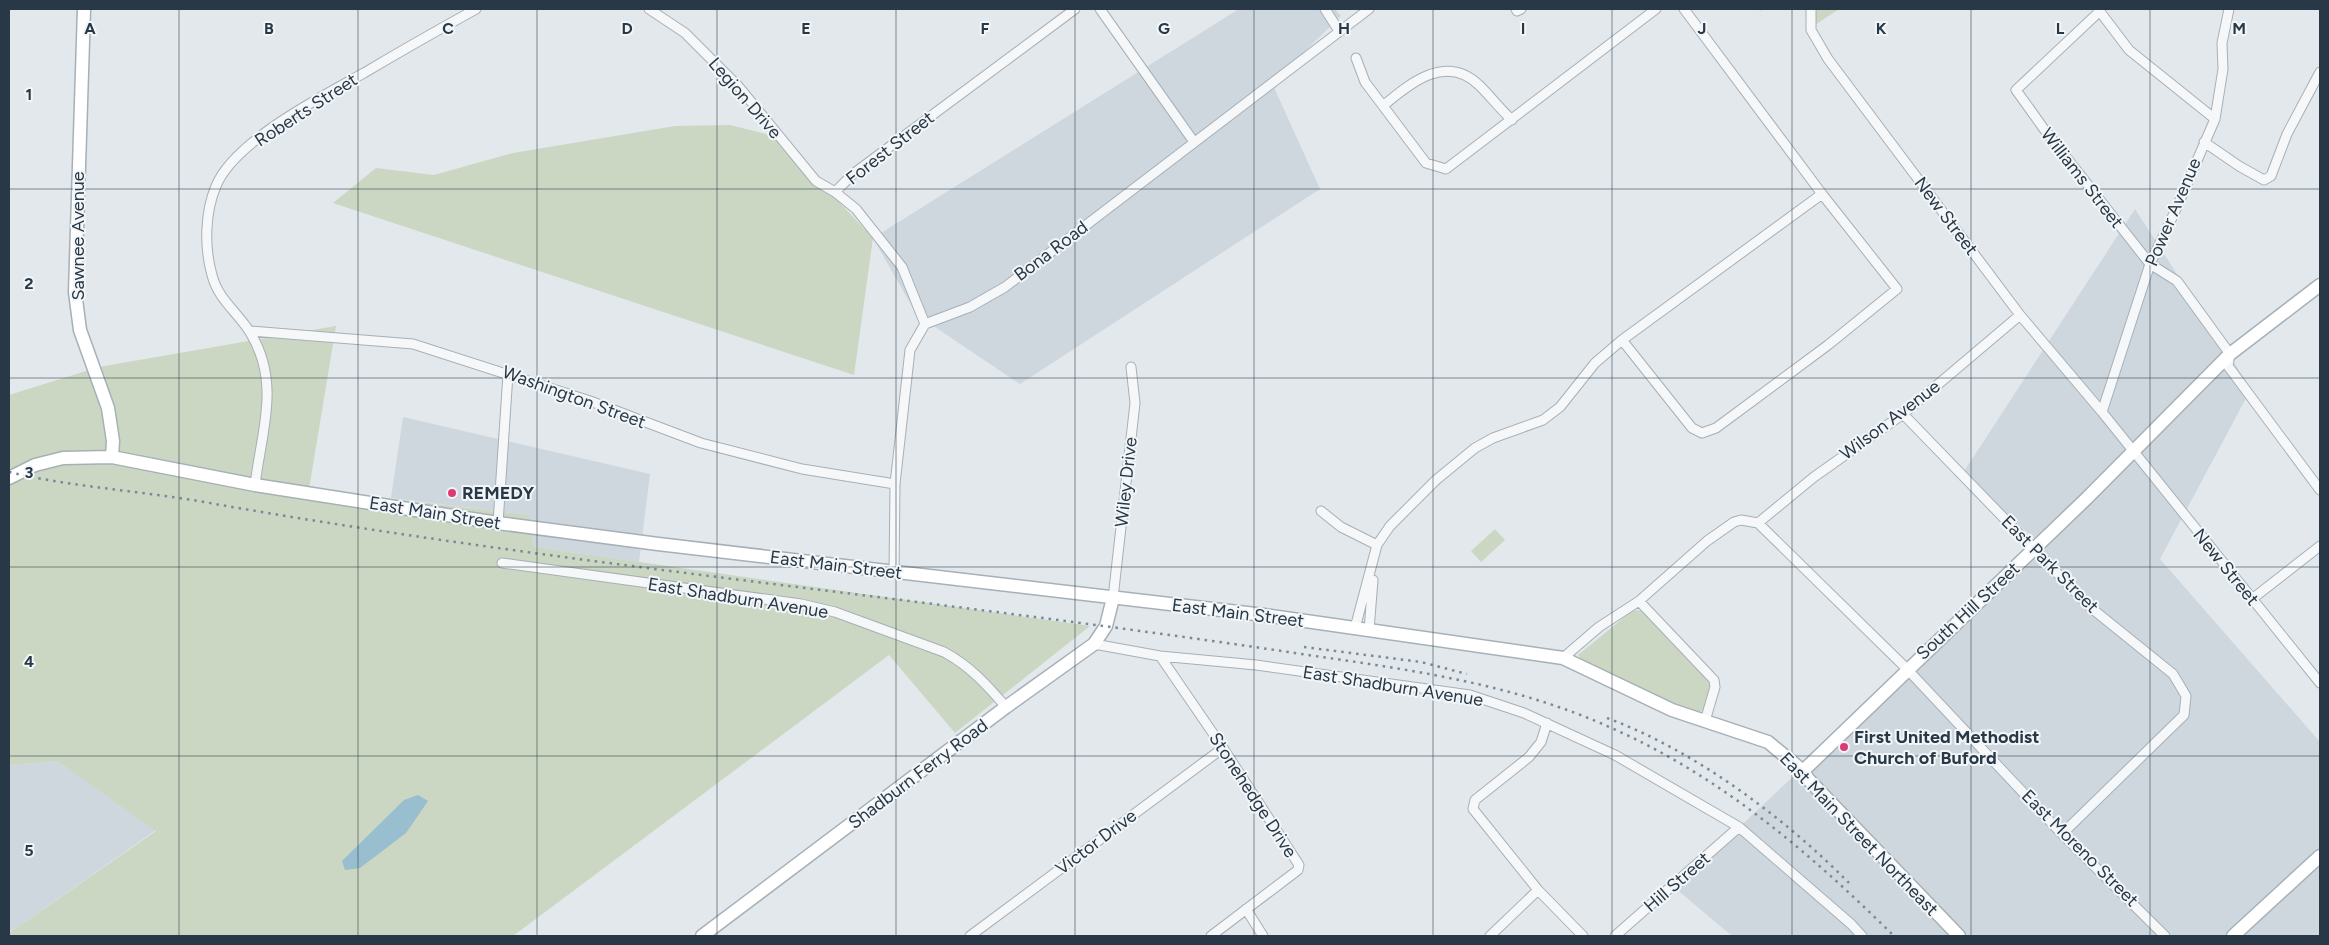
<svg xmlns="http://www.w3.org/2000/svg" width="2329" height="945" viewBox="0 0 2329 945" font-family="Figtree,sans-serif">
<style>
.built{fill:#cfd7de}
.green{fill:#cbd7c2}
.water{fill:#99becf}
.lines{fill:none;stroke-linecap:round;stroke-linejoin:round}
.stream{stroke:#99becf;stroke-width:2.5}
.street-casing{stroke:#a6b0b7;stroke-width:11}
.secondary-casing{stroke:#a6b0b7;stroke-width:15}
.street{stroke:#f5f7f9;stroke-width:9}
.secondary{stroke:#fff;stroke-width:12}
.rail{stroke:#798a97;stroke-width:2.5;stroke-dasharray:2.5 5;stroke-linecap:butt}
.grid{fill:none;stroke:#283846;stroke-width:1;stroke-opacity:0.55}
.poi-dot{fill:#dd3a72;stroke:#f2f6f9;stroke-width:2}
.labels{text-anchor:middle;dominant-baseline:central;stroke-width:4;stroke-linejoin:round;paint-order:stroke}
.street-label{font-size:18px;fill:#283846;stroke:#f2f6f9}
.poi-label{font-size:18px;font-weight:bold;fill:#283846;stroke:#f2f6f9;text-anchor:start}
.grid-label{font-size:16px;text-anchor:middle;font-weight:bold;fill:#283846;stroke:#f2f6f9;stroke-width:4;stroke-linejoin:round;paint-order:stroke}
</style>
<rect width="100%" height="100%" fill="#e2e8ec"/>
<path class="built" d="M 1239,9 L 1335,9 L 1341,16 L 1272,83 L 1320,189 L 1020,384 L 917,315 L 873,238 Z
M 2135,209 L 2251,389 L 2160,559 L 2320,742 L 2320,936 L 1732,936 L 1675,888 L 2040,543 L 1961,476 Z
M 403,417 L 650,474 L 639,562 L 534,547 L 529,515 L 391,498 Z
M 57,761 L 156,830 L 9,933 L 9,765 Z"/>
<path class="green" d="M 1813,9 L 1839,9 L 1815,25 Z
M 730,125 L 778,137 L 873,238 L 854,375 L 333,203 L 376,168 L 434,175 L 513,153 L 675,126 Z
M 336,326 L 309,489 L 529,515 L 534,547 L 1090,626 L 955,733 L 889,655 L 513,936 L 9,936 L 9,933 L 156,831 L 57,761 L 9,765 L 9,475 L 16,470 L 9,468 L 9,395 L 99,367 Z
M 1495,529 L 1505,540 L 1481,562 L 1471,551 Z
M 1637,610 L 1645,612 L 1711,682 L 1705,708 L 1700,712 L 1662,700 L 1581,659 L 1578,655 L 1632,611 Z"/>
<path class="water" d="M 418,795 L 428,801 L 406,833 L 360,868 L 345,870 L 342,861 L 404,800 Z"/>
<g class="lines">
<path class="stream" d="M 1760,9 L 1761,9"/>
<g class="street-casing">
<path id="street" d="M 649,9 L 685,33 L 739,87 L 816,181 L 835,192
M 1100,9 L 1194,142
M 1325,9 L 1339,31
M 1516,9 L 1517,11 L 1521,9
M 1811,9 L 1811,30 L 1828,59 L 2020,315 L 2102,412 L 2320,683
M 2098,9 L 2129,50 L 2215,119
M 2100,11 L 2016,90 L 2044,129 L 2150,264 L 2177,281 L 2230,354 L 2228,366 L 2320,490
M 1356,58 L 1365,82 L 1426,163 L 1446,169 L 1656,9
M 1383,106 C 1411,82 1447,53 1480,86 C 1491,97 1500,109 1512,120
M 2204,142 L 2239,166 L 2264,180 L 2271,176 L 2287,134 L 2320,72
M 925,324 L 902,267 L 856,209 L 835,192 L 853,174 L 1075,9
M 250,331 L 413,344 L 590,401 L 701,443 L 802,469 L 895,484
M 1622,340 L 1692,428 L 1702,433 L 1716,428 L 1828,345 L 1897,289 L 1822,194
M 2102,412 L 2150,264 L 2177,207 L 2215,119 L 2223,69 L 2222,43 L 2229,9
M 1903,414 L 2090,607 L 2173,674 L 2186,696 L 2184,715 L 2062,834
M 255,485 C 261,433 281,384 251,334 C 239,313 218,300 212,275 C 204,247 205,212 216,186 C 234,141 323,96 364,73 C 401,51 438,30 476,9
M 1321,511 L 1341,527 L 1377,545
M 498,523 L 508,374
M 1758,523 L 1814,477 L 1903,414 L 2020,315
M 502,563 L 801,604 L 835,612 L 944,652 C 970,666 987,685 1006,707
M 894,572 L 895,484 L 910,350 L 925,324 L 970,307 L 1005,287 L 1369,9
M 1113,598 L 1135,403 L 1131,367
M 2252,599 L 2320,546
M 1639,601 L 1714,680 L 1715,687 L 1705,721
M 1355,628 L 1377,545 L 1390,526 L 1436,480 L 1475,448 L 1493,438 L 1543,420 L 1560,407 L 1595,363 L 1622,340 L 1822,194 L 1684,9
M 1369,630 L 1373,580
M 1094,644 L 1160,656 L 1256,665 L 1470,695 L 1524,713 L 1615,755 L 1739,827 L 1851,924 L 1862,936
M 1160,656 L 1223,748 L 1299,865 L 1298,870 L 1211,936
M 1563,658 L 1599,627 L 1639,601 L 1707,541 L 1734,522 L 1741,520 L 1758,523 L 1907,669 L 2062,834 L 2165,936
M 1547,723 L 1541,742 L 1529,757 L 1475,800 L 1473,809 L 1538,890 L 1583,936
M 1246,909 L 1263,936
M 970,936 L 1223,748
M 1490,936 L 1538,890
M 1615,936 L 1739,827"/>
</g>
<g class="secondary-casing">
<path id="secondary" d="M 84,9 L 75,292 L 80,330 L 108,408 L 113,441 L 112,457
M 9,478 L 35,465 L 63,458 L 112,457 L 255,485 L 498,523 L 658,544 L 1264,615 L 1563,658 L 1672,710 L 1768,742 L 1803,771 L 1808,779 L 1959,936
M 1803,771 L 2087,498 L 2230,354 L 2320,285
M 702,936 L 1006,707 L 1094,644 L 1106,626 L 1113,598
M 2233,936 L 2320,856"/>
</g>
<use href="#street" class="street"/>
<use href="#secondary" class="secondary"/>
<path class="rail" d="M 9,472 C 76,488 147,491 215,504 C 512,556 813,587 1111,627 C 1177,636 1243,645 1308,655 C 1413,670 1519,685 1616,730 C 1724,779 1811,854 1894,936
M 1304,647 L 1421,662 L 1467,674
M 1607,718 C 1694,750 1785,818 1849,883"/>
</g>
<path class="grid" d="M 179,9 L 179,936M 358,9 L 358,936M 537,9 L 537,936M 717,9 L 717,936M 896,9 L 896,936M 1075,9 L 1075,936M 1254,9 L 1254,936M 1433,9 L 1433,936M 1612,9 L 1612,936M 1792,9 L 1792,936M 1971,9 L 1971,936M 2150,9 L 2150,936M 9,189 L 2320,189M 9,378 L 2320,378M 9,567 L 2320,567M 9,756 L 2320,756"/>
<g class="poi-dot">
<circle cx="452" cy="493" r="5"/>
<circle cx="1844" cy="747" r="5"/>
</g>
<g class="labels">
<g class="street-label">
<text transform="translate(745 98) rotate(49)">Legion Drive</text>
<text transform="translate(306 110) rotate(-33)">Roberts Street</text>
<text transform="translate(890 148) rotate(-38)">Forest Street</text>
<text transform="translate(2082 178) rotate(52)">Williams Street</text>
<text transform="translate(2173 212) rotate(-67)">Power Avenue</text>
<text transform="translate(1946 216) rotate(53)">New Street</text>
<text transform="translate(78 236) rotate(-90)">Sawnee Avenue</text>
<text transform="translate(1051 251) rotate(-37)">Bona Road</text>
<text transform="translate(574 397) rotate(20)">Washington Street</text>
<text transform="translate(1890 420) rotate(-37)">Wilson Avenue</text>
<text transform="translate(1126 482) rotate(-84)">Wiley Drive</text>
<text transform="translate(435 513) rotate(9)">East Main Street</text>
<text transform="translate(2050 564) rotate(45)">East Park Street</text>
<text transform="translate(836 565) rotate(7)">East Main Street</text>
<text transform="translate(2226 567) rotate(51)">New Street</text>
<text transform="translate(738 598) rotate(9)">East Shadburn Avenue</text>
<text transform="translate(1968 611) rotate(-43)">South Hill Street</text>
<text transform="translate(1238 613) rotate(7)">East Main Street</text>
<text transform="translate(1393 686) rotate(9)">East Shadburn Avenue</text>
<text transform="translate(918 774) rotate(-37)">Shadburn Ferry Road</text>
<text transform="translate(1253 795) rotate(57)">Stonehedge Drive</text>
<text transform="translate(1859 834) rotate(46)">East Main Street Northeast</text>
<text transform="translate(1096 842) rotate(-37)">Victor Drive</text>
<text transform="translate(2080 848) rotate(45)">East Moreno Street</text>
<text transform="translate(1677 882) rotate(-41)">Hill Street</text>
</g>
<g class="poi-label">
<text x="462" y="493">REMEDY</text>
<text x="1854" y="737">First United Methodist<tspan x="1854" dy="21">Church of Buford</tspan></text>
</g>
</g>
<g class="grid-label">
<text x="90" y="34">A</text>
<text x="269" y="34">B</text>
<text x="448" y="34">C</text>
<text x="627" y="34">D</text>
<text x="806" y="34">E</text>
<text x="985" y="34">F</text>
<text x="1164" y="34">G</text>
<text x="1344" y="34">H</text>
<text x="1523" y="34">I</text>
<text x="1702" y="34">J</text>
<text x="1881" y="34">K</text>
<text x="2060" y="34">L</text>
<text x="2239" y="34">M</text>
<text x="29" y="100">1</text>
<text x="29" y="289">2</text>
<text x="29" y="478">3</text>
<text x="29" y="667">4</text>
<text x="29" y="856">5</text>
</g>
<rect width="2329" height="945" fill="none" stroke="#283846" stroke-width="20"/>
</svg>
